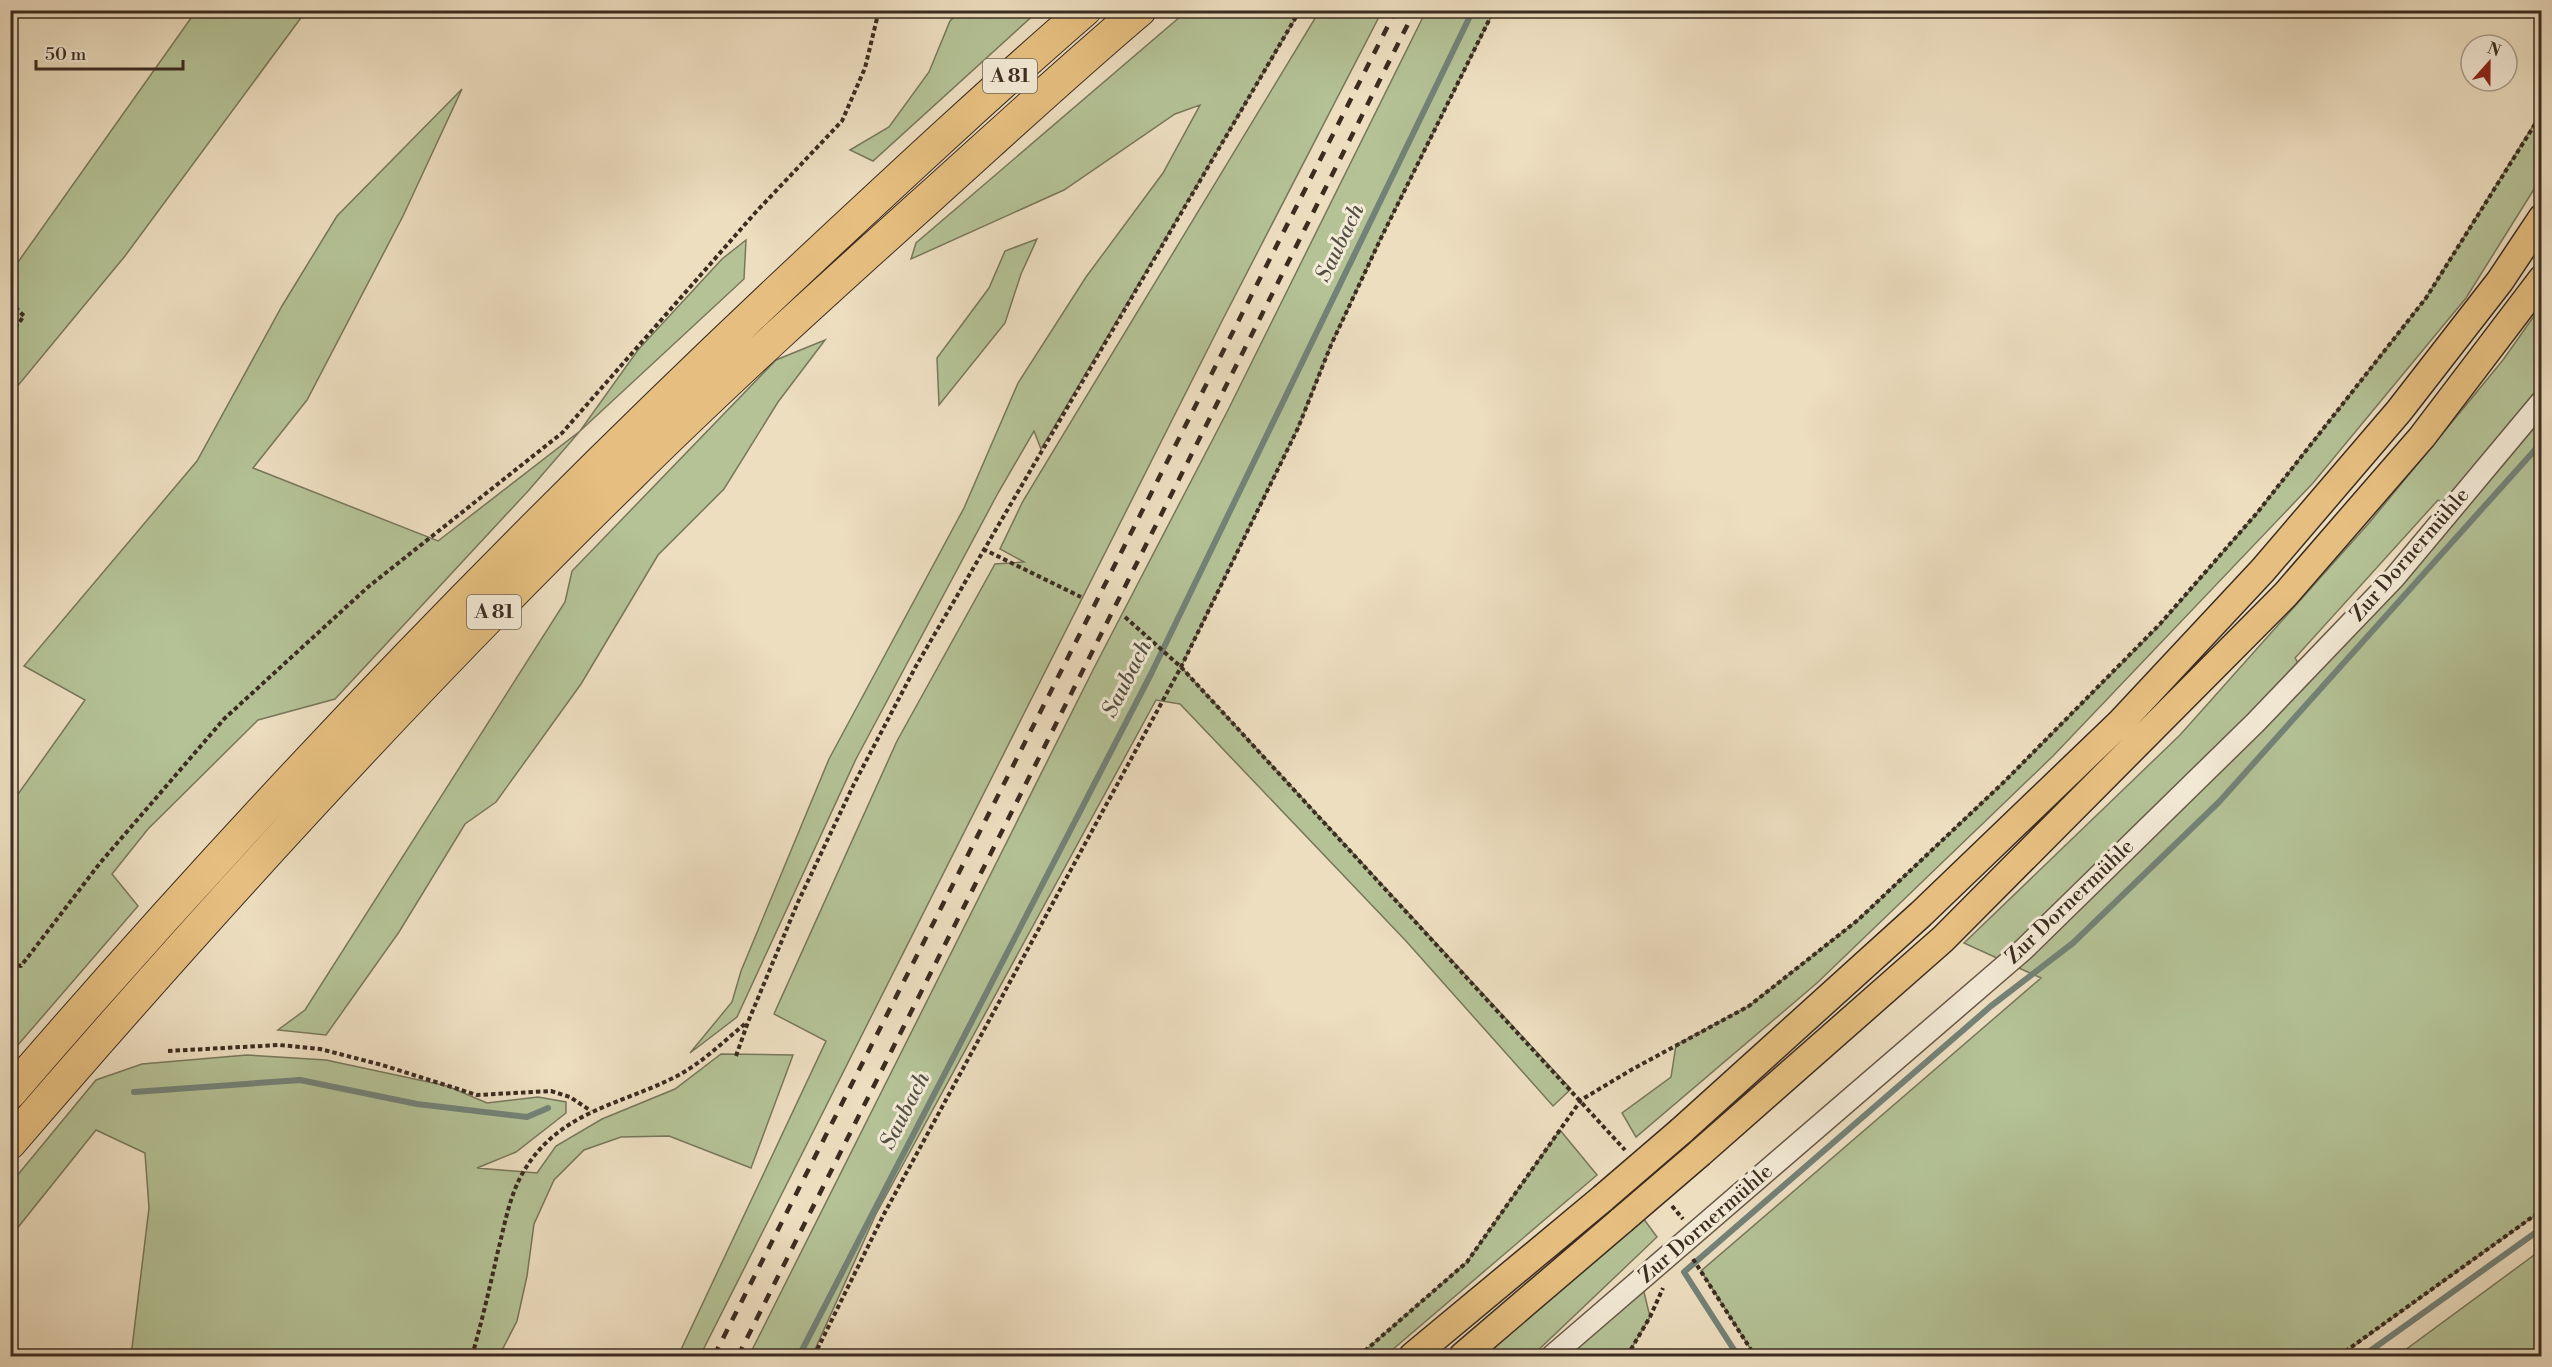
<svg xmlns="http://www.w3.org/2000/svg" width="2552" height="1367" viewBox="0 0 2552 1367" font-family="'Libre Bodoni',serif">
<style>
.green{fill:#b4c296;stroke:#78775b;stroke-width:1.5;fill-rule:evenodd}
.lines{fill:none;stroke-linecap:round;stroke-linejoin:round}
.stream{stroke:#738278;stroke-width:6}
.minor-casing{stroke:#685848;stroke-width:24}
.major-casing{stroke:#3b2c20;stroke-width:30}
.highway-casing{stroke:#3b2c20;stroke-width:34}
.path{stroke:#3b2c20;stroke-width:4;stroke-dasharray:4.5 3;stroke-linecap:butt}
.minor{stroke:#f3ead6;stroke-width:21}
.major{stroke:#e6bf80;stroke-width:27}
.highway{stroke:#e6bf80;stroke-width:32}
.rail{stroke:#3b2c20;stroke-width:4.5;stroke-dasharray:10 10;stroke-linecap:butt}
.major-bridge-casing{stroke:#3b2c20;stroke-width:30;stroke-linecap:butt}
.major-bridge{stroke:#e6bf80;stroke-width:27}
.labels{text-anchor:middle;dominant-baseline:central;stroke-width:6;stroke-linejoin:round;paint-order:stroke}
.shield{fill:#f3ead6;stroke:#726557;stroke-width:1.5}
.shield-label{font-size:20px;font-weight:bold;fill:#3b2c20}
.street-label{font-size:21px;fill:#3b2c20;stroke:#f3ead6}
.water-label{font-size:22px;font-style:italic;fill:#525045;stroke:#f3ead6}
</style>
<rect width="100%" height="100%" fill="#eddec0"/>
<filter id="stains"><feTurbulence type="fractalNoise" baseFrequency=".00333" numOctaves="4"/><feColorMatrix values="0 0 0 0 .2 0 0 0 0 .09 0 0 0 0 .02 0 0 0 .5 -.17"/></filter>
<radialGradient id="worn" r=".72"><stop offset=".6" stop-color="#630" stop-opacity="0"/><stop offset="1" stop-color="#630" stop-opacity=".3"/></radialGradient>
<path class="green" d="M 1188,10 L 1300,11 L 1041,449 L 1034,431 L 998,493 L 856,759 L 737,1017 L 690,1053 L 732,1002 L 741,971 L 829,759 L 964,508 L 1018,383 L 1086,277 L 1163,173 L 1200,105 L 1175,114 L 1064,190 L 911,259 L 916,243 Z
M 1320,10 L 1382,11 L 1222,321 L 700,1356 L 678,1356 L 826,1041 L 774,1014 L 897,741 L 995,564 L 1024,562 L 1000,549 L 1023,501 Z
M 196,11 L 306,11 L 125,256 L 11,394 L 11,272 Z
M 960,11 L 1038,11 L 873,161 L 850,150 L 889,127 L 929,72 L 950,21 Z
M 1426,11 L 1494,11 L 1381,238 L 1331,345 L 1298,428 L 1181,667 L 1571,1089 L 1553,1106 L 1406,941 L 1180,704 L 1156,700 L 876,1214 L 812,1356 L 749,1356 L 1094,668 L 1228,410 Z
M 462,89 L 403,216 L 307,400 L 253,468 L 438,541 L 580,431 L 638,350 L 722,259 L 746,240 L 744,279 L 580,431 L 529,490 L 335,699 L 258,720 L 148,829 L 112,874 L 138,906 L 11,1053 L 11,804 L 85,700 L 24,666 L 197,461 L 282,306 L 337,216 Z
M 2541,113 L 2541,178 L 2466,298 L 2313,483 L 2053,756 L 1817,983 L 1636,1137 L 1622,1113 L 1671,1077 L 1676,1045 L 1749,1006 L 1858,920 L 2005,781 L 2161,624 L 2257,513 L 2426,298 Z
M 1037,239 L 1021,274 L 1005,323 L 939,405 L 937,358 L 989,288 L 1005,251 Z
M 2541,306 L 2541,1211 L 2340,1356 L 1755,1356 L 1701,1271 L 2041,978 L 1964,943 L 2180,735 L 2369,523 L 2503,360 ZM 2438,500 L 2451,509 L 2304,672 L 2295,658 Z
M 825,340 L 778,402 L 724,489 L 658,555 L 581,684 L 496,802 L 465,824 L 399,932 L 326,1035 L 278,1030 L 305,1010 L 565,602 L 572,571 L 776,360 Z
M 721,1054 L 793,1055 L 751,1168 L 669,1136 L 621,1137 L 584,1150 L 554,1180 L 534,1224 L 527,1276 L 517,1321 L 499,1356 L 131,1356 L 149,1208 L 145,1153 L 96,1130 L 11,1236 L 11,1183 L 96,1080 L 142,1064 L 247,1055 L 326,1060 L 447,1086 L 487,1103 L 538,1097 L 566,1102 L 566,1113 L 516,1152 L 477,1168 L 537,1173 L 556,1146 L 602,1119 L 675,1089 Z
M 1560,1130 L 1597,1175 L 1385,1356 L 1359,1356 L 1467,1262 Z
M 1643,1218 L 1657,1237 L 1532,1356 L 1485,1356 Z
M 2541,1250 L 2541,1356 L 2397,1356 Z
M 1643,1288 L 1650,1317 L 1627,1356 L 1567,1356 Z"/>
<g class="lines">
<path class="stream" d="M 134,1092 L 300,1080 L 417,1104 L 527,1117 L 548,1108
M 799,1356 L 1151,674 L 1473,10
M 1738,1356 L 1684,1272 L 1991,1006 L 2073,943 L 2219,802 L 2542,442
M 2363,1356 L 2542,1228"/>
<g class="minor-casing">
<path id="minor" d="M 1552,1356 L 2023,950 L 2255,723 L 2394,578 L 2542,401"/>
</g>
<g class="major-casing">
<path id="major" d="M 1681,1131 L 1921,914 L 2121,722 L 2263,570 L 2399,411 L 2500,281 L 2542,218
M 1700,1153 L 1943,939 L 2286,594 L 2422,437 L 2542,279
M 1413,1356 L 1603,1198
M 1463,1356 L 1622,1220"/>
</g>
<g class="highway-casing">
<path id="highway" d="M 10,1093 C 264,798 534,518 818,253 C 906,171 994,89 1085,10
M 10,1143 C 208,913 412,689 629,477 C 726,381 828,289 929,198 C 999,135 1068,71 1140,10"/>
</g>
<path class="path" d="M 10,302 L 24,316 L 10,334
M 983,549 L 1081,597
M 1125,617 L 1181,667 L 1625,1150
M 10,963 L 21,966 L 100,863 L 224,719 L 368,587 L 562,433 L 755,213 L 842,121 L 865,68 L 879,10
M 168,1051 L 279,1045 L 320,1049 L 382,1065 L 477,1095 L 551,1091 L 570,1097 L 591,1111
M 736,1056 L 748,1022 L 798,902 L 854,784 L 916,666 L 1300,10
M 1672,1206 L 1683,1219
M 1693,1259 L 1755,1356
M 472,1356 C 482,1321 490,1286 498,1251 C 505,1223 510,1193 525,1169 C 562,1110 621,1105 677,1076 C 702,1063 724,1041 746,1023
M 814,1356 L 884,1214 L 1181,667 L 1298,428 L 1331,345 L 1381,238 L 1494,10
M 1359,1356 L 1467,1262 L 1581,1100 L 1631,1070 L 1749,1006 L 1858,920 L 2005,781 L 2160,624 L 2257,513 L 2426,298 L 2542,113
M 1627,1356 L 1650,1317 L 1663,1288
M 2339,1356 L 2542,1210"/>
<use href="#minor" class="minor"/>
<use href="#major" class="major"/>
<use href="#highway" class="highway"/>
<path class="rail" d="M 714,1356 L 1396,10
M 738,1356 L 1415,10"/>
<g class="major-bridge-casing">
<path id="major-bridge" d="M 1603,1198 L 1681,1131
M 1622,1220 L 1700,1153"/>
</g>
<use href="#major-bridge" class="major-bridge"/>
</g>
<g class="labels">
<g class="shield">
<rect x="983" y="59" width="54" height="34" rx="4.5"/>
<rect x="467" y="595" width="54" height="34" rx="4.5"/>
</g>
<g class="shield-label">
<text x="1010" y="76">A 81</text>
<text x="494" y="612">A 81</text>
</g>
<g class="street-label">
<text transform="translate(2410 555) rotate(-49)">Zur Dornermühle</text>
<text transform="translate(2070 902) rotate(-44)">Zur Dornermühle</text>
<text transform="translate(1706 1224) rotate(-41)">Zur Dornermühle</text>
</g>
<g class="water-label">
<text transform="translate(1340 243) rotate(-64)">Saubach</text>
<text transform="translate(1127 679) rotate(-63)">Saubach</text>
<text transform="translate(905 1111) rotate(-63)">Saubach</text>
</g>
</g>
<rect width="2552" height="1367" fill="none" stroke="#eddec0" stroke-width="36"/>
<rect x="12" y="12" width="2528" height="1343" fill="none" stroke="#3b2c20" stroke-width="3"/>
<rect x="18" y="18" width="2516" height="1331" fill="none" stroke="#3b2c20" stroke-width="1.5"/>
<g transform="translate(2489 63) rotate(21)"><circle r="28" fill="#f3ead6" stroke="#a99e8d" stroke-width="1.5"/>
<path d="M0-4.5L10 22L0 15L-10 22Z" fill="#8f2418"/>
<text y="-9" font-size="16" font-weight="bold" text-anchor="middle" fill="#3b2c20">N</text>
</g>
<path d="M36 60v9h147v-9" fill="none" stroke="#3b2c20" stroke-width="3"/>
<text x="45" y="60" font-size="18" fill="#3b2c20" stroke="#f3ead6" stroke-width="4.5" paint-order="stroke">50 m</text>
<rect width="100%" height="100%" filter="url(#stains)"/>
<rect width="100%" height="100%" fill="url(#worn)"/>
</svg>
